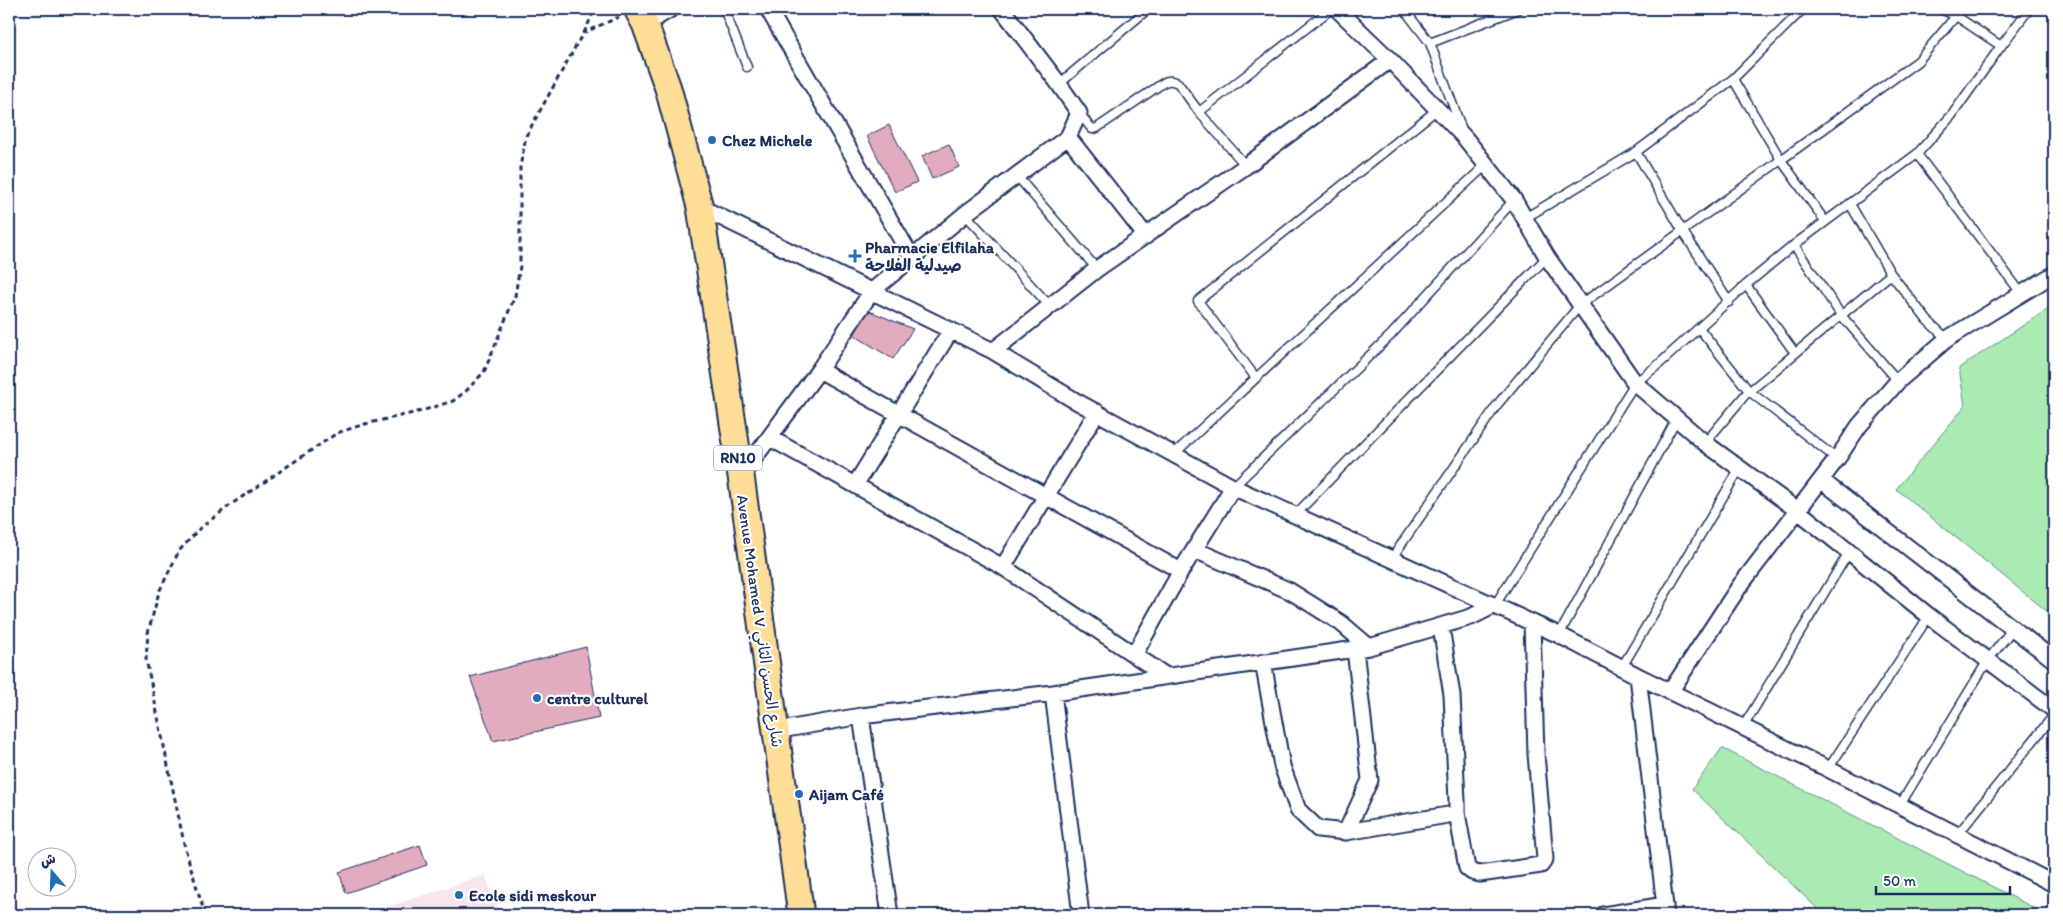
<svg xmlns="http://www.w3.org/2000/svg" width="2063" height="924" viewBox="0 0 2063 924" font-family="Itim,'Playpen Sans Arabic',sans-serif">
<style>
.built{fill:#f7e6ec}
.green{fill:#aaebb4;stroke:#628d89}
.building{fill:#e3abbe;stroke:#1b2f5e}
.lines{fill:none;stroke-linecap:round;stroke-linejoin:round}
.service-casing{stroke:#1b2f5e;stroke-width:11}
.minor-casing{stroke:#1b2f5e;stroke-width:19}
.primary-casing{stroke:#1b2f5e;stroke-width:29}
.path{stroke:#1b2f5e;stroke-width:3;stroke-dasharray:5 4;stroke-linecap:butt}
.service{stroke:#fff;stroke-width:8}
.minor{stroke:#fff;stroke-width:15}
.primary{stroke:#fedd96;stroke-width:25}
.poi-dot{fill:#1f6fb2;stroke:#fff;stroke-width:2}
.labels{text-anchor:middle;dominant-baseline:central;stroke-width:4.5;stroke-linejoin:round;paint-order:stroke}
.shield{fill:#fff;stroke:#5f6d8e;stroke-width:1}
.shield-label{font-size:15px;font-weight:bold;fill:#1b2f5e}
.poi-label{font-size:16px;font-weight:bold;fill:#1b2f5e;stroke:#fff;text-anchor:start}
.street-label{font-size:16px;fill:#1b2f5e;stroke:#fff}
</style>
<rect width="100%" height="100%" fill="#fff"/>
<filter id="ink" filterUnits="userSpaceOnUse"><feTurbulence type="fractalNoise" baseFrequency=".02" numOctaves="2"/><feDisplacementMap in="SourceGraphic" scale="10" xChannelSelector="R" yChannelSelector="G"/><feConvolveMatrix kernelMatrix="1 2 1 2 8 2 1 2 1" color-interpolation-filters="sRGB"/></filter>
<g filter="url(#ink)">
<path class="built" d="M 485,875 L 501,915 L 363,915 Z"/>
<path class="green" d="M 2054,305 L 2054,617 L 1896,489 L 1965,406 L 1959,368 Z
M 1722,748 L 2038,910 L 2046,915 L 1824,915 L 1692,789 Z"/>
<path class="building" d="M 889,125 L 917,182 L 895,192 L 867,136 Z
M 949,144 L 959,167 L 932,179 L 922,156 Z
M 867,310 L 913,329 L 893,359 L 854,335 Z
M 586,647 L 599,718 L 493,741 L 470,677 Z
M 420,845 L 427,865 L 346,893 L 339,872 Z"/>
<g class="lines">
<g class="service-casing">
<path id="service" d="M 724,9 L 747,67
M 1404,9 L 1430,43 L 1462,130
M 1941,9 L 1956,16 L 2001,46
M 1430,43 L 1518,9
M 1733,79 L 1781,160 L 1825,221
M 1059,84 L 1148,9
M 1199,112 L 1331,9
M 1079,113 L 1092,129 L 1097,128 L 1163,83 C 1169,79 1173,81 1178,83 L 1199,112 L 1246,166
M 1636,152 L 1682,230 L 1729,302
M 1917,154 L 2021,293
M 1016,175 L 1097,269
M 1850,204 L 1891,274 L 1927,320 L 1947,339
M 965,214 L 1049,305
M 1525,218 L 1636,152 L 1733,79 L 1803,9
M 1794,245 L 1841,315 L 1898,381
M 1746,285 L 1795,353
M 1699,328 L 1749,391 L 1837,459
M 1256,378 L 1198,301 L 1439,108
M 1705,443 L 1745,395 L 1891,274
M 1174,454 L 1486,165
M 1233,487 L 1391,335 L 1514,200
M 1296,514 L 1547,257
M 1392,558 L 1497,405 L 1580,305 L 1918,61 L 1956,16
M 1495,605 L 1635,383 L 1658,365 L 1746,285 L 1794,245 L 1917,154 L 1952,115 L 2001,46 L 2029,9
M 1559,635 L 1677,418
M 1622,667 L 1740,468
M 1743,727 L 1849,552
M 1828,769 L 1929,616
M 1900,805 L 1988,660 L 2014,627
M 1958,834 L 2054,715"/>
</g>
<g class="minor-casing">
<path id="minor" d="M 768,9 L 912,258
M 1337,9 L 1390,60
M 645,24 L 671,9
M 1068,137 L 1146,236
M 700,207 L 993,351 L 1074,400 L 1233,487 L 1559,635 L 1638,676 L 1828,769 L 2054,884
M 993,351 L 1097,269 L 1246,166 L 1390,60 L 1465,138 L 1514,200 L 1547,257 L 1635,383 L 1705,443 L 1797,510 L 1929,616 L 2054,710
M 819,370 L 1181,571
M 770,438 L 1003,567 L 1166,676
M 741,476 L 819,370 L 872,291 L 965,214 L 1068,137 L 1079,113 L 1059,84 L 1002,9
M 1821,480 L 2054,660
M 855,485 L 951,330
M 1195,550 L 1290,591 L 1341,623 L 1369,647
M 1003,567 L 1097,412
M 1134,655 L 1181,571 L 1233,487
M 1263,662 L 1282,766 L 1298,810 L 1318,829 L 1346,832 L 1448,815 L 1457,813 L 1457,801 L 1452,695 L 1441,627
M 1638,676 L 1666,915
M 1670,692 L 1739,587 L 1837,459 L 1859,426 L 1898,381 L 1947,339 L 2054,274
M 1053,693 L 1081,915
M 861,716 L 890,915
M 775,731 L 861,716 L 1053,693 L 1369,647 L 1471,617 L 1495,605
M 1457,813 L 1467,868 L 1472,872 L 1480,874 L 1541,865 L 1545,859 L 1536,754 L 1532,623
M 1346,832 L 1370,780 L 1355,649
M 1603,915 L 1665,905"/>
</g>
<g class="primary-casing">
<path id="primary" d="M 637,9 L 645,24 L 668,88 L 700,207 L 741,476 L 801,915"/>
</g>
<path class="path" d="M 584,33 L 595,9
M 205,915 L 185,848 L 146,659 L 148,633 L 159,592 L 179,551 L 200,528 L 236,501 L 337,433 L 365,424 L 418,412 L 453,401 L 466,391 L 484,372 L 515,296 L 520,266 L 520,167 L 526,136 L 583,33 L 619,17"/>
<use href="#service" class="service"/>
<use href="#minor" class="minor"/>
<use href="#primary" class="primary"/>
</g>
</g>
<g class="poi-dot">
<circle cx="712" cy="140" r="5"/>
<path d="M852.5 248.5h5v5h5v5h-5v5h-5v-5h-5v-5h5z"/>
<circle cx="537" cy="698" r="5"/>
<circle cx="799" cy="794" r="5"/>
<circle cx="459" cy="895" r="5"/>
</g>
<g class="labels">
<rect class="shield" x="714" y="445.5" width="48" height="25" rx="4"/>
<g class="shield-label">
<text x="738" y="458">RN10</text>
</g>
<g class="poi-label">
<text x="722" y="140">Chez Michele</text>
<text x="865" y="247">Pharmacie Elfilaha<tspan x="865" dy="18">صيدلية الفلاحة</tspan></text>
<text x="547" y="698">centre culturel</text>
<text x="809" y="794">Aijam Café</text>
<text x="469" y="895">Ecole sidi meskour</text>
</g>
<g class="street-label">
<text transform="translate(760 621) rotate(82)">Avenue Mohamed V شارع الحسن الثاني</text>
</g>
</g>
<rect width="2063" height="924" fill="none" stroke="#fff" stroke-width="30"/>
<rect x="15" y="15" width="2033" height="894" fill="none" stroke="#1b2f5e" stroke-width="2" filter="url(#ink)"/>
<g transform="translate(52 872) rotate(341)"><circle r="24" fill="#ffffff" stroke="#a4acbf"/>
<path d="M0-4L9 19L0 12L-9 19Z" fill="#1f6fb2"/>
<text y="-8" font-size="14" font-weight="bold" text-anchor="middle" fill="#1b2f5e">ش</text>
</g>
<path d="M1876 886v8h134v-8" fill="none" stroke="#1b2f5e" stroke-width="2.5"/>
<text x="1883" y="886" font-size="15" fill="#1b2f5e" stroke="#ffffff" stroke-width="4" paint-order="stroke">50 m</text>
</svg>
